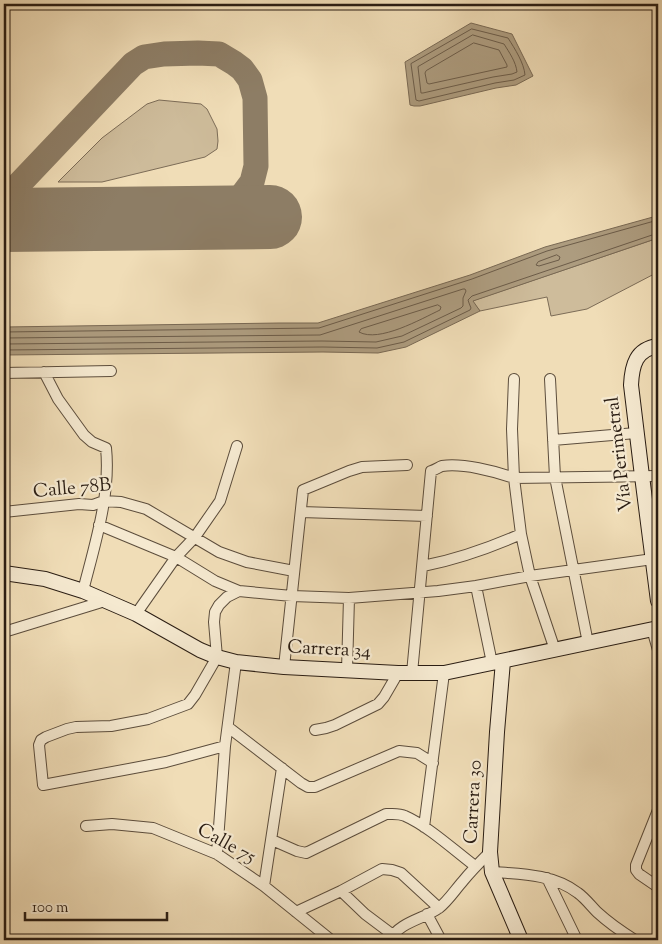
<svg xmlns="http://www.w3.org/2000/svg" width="662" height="944" viewBox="0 0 662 944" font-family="'Sorts Mill Goudy',serif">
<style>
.green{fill:#cebc9b;stroke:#7c6c57}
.water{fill:#ad9c7f;stroke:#796954}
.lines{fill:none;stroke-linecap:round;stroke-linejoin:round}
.shore{stroke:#6c5c49;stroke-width:1}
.taxiway{stroke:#8d7d65;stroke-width:25}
.runway{stroke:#8d7d65;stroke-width:64}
.street-casing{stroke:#5c4d3c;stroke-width:12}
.secondary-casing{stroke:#2a1d13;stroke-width:16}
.street{stroke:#f5e9d0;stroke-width:10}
.secondary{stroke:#f5e9d0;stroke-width:14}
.labels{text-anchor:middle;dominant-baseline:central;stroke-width:4.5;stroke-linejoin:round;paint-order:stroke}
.street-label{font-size:19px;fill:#2a1d13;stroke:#f5e9d0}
</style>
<rect width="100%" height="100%" fill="#f0ddb7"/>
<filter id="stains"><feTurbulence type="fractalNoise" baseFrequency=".004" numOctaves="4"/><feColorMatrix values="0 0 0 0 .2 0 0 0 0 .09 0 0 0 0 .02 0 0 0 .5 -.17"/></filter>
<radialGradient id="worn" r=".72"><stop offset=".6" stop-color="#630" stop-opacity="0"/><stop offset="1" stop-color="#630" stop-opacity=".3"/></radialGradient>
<path class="green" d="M 159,100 L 201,104 L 207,109 L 217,129 L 218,141 L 217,149 L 205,157 L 102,182 L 58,182 L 102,138 L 147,104 Z
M 658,238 L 658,272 L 587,309 L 551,316 L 547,297 L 480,311 L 472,301 Z"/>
<path class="water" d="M 471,23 L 512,34 L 533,76 L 516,85 L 496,88 L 420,106 L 414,106 L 410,105 L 405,62 Z
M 658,214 L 658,238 L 473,301 L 480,311 L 406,347 L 378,353 L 323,352 L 4,355 L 4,327 L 279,323 L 318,323 L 470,275 L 545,247 L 653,217 Z"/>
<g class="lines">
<path class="shore" d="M 472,29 L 508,38 C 515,49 524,63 525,75 L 514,80 L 495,83 L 419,101 L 416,100 L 411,64 Z
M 473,35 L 504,44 C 509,52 516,62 517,72 L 512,74 L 493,77 L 423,93 L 421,93 L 418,67 Z
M 474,43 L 499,50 L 507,65 L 507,67 L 429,84 L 427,83 L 425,73 L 426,71 Z
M 557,255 L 560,257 L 559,260 L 539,266 L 536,265 L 538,262 Z
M 438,305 L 441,307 L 440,310 C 421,319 379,343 359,332 L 361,329 Z
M 4,332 L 319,328 L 472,279 L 547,251 L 658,220
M 4,338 L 320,335 L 463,289 L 465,289 L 466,291 L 463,298 L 463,306 L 461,308 L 402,336 L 376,342 L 322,341 L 4,344
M 4,350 L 323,347 L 377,348 L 404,342 L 470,310 L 471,308 L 469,303 L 468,300 L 472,296 L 658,233"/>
<path class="taxiway" d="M 4,200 L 133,64 L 144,57 L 164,54 L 198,53 L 219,54 L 234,63 L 242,69 L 250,80 L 255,98 L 256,166 L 252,182 L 225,218"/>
<path class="runway" d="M 4,220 L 270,217"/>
<g class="street-casing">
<path id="street" d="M 44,372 L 58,399 L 84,435 L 92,442 L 106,448 C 111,495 94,547 83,591
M 4,373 L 111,371
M 514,379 L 512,429 L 514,478 L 521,534 L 530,576 L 555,650
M 550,379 L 555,477 L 588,643
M 553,440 L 636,433
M 4,512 L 79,504 L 93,505 L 104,501 L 121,502 L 146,509 L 219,552 L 247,562 L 294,571
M 301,512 L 427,516
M 99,525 L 176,557 L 215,581 L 239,591 L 292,596 L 349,598 L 438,591 L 476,586 L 530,576 L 653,559
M 423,566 C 459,559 487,549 521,534
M 476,586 L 492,663
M 136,614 L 176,557 L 195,537 L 220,501 L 237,446
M 652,629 L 658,650
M 4,632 L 105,601
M 284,667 L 303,490 L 349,471 L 362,467 L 407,465
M 347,670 L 349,598
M 412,673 L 431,471 C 435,470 439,467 442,466 C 463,463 494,471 514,478 L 658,476
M 228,727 L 301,783 L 308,787 L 315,787 L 399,751 L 417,753 L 433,763
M 315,730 L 326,728 L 335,725 L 378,704 L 384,697 L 398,673
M 225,746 L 166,762 L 43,785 L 39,745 L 41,740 L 46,737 L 67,729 L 76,727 L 111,726 L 148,719 L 188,704 L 195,695 L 217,657 L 214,622 L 215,612 L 219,605 L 227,597 L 239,591
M 658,810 L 636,865 L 636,870 L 639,874 L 658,887
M 86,826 L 112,824 L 153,828 L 217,854 L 264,886 L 331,940
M 424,827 L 444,673
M 272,840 L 297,851 L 306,853 L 386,814 C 393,814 399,813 405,816 C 428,826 455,851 475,866
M 217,854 L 225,746 L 236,662
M 492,872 C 521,874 553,874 578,893 C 585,898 591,906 597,912 C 609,923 622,932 635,940
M 547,878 L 577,940
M 264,886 L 282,768
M 341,891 L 365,914 L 393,935
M 296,912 L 341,891 L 382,869 L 392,870 L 401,873 L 439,908
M 427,914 L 441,940
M 390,940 C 399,922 424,919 439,908 C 448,901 455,890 463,881 C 471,871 480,862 490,852"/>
</g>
<g class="secondary-casing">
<path id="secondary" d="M 658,346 C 636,349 632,365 631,385 L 642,476 L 658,601
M 4,573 L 45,579 L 83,591 L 136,614 L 200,650 L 217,657 L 236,662 L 284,667 L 398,673 L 444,673 L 658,628
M 503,661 L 497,732 L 490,852 L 492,872 L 521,940"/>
</g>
<use href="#street" class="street"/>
<use href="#secondary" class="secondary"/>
</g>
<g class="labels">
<g class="street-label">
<text transform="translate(620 454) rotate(-97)">Vía Perimetral</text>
<text transform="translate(72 489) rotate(-5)">Calle 78B</text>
<text transform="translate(329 650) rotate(3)">Carrera 34</text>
<text transform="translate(474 802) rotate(-87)">Carrera 30</text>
<text transform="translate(226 844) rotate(29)">Calle 75</text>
</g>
</g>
<rect width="662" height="944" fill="none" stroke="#f0ddb7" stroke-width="20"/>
<rect x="5" y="5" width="652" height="934" fill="none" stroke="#2a1d13" stroke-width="2.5"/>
<rect x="10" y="10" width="642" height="924" fill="none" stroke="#2a1d13"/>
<path d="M25 912v8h142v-8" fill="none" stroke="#2a1d13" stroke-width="2.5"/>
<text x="32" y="912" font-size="15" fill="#2a1d13" stroke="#f5e9d0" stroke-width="4" paint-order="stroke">100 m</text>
<rect width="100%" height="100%" filter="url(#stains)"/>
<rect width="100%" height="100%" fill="url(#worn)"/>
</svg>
